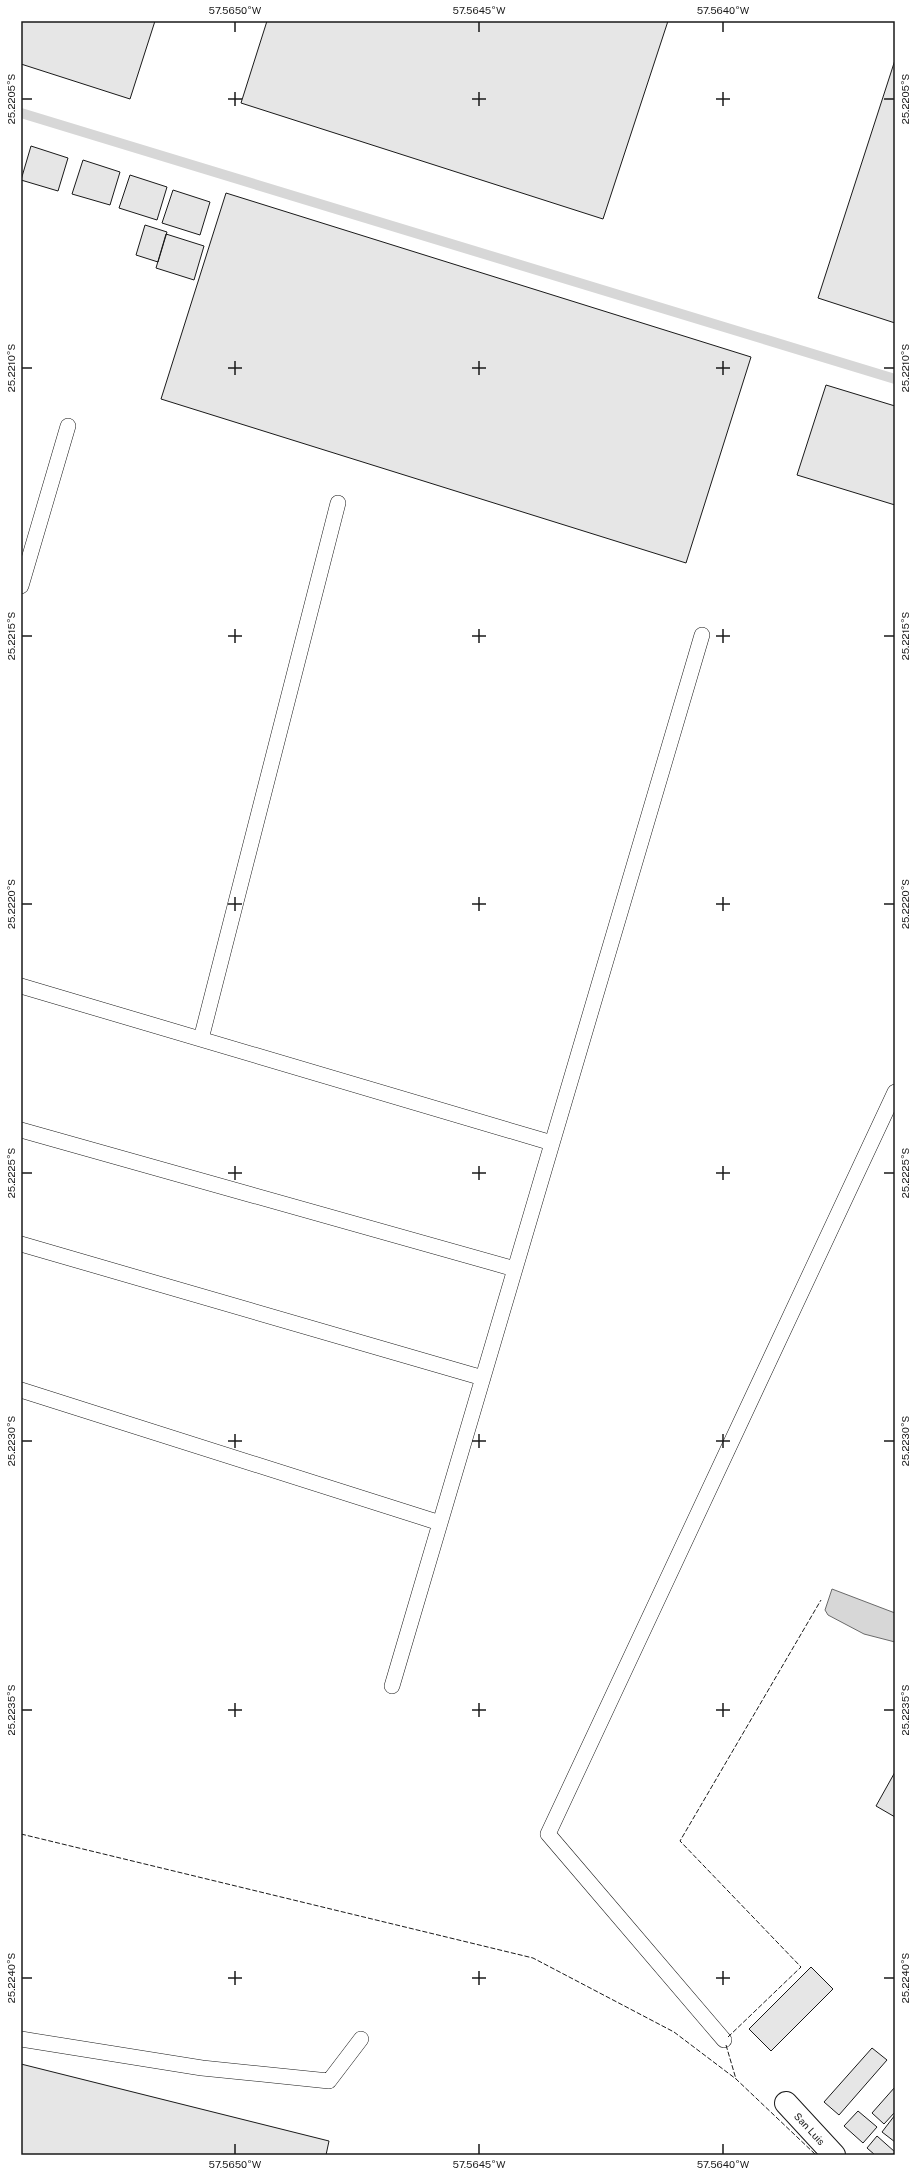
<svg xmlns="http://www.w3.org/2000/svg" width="916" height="2176" viewBox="0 0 916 2176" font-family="'Public Sans',sans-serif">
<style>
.water{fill:#d7d7d7;stroke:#6a6a6a}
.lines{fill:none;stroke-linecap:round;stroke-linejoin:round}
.stream{stroke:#d7d7d7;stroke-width:10}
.building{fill:#e6e6e6;stroke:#1a1a1a}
.lane-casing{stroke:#1a1a1a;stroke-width:16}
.street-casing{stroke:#1a1a1a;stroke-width:24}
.lane{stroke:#fff;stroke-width:15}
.street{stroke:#fff;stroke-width:22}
.fence{stroke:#1a1a1a;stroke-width:1;stroke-dasharray:5 2;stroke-linecap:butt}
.ticks{fill:none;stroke:#1a1a1a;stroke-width:1.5}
.labels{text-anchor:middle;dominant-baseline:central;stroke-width:3;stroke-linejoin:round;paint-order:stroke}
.street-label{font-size:10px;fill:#1a1a1a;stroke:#fff}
.neatline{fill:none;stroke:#1a1a1a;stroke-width:1.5}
.ticks-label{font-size:10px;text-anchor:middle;fill:#1a1a1a}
</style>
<rect width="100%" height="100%" fill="#fff"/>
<path class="water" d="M 832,1589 L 895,1613 L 895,1642 L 864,1634 L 828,1615 L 825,1610 Z"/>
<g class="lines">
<path class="stream" d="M 21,113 L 895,379"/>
</g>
<path class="building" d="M 21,21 L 155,21 L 130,99 L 21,64 Z
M 267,21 L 668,21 L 603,219 L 241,103 Z
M 895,60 L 895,323 L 818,298 Z
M 31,146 L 68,158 L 58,191 L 21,180 Z
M 83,160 L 120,172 L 110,205 L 72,194 Z
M 130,175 L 167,187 L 157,220 L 119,208 Z
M 173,190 L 210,202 L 200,235 L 162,223 Z
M 226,193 L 751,357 L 686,563 L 161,399 Z
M 145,225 L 167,232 L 158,262 L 136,255 Z
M 166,234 L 204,246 L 194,280 L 156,268 Z
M 826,385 L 895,406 L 895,505 L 797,475 Z
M 895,1772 L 895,1817 L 876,1806 Z
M 811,1967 L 833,1989 L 771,2051 L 749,2029 Z
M 872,2048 L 887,2060 L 839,2115 L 824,2102 Z
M 21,2064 L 329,2141 L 326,2155 L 21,2155 Z
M 895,2087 L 895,2112 L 884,2124 L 872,2113 Z
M 858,2111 L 877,2127 L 863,2143 L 844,2126 Z
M 895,2115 L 895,2142 L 882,2132 Z
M 877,2136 L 895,2152 L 892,2155 L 875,2155 L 867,2148 Z"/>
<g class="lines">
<g class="lane-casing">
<path id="lane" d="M 21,586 L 68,426
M 21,986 L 552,1143
M 201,1039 L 338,503
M 21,1130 L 515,1269
M 21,1244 L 483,1378
M 21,1390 L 440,1523
M 392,1686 L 702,635
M 21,2039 L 202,2068 L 329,2081 L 361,2039
M 724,2040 L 548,1834 L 895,1092"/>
</g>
<g class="street-casing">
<g id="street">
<path id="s1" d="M 786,2103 L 834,2155"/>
</g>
</g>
<use href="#lane" class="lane"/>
<use href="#street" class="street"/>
<path class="fence" d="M 21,1834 L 533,1958 L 674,2032 L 736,2079 L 816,2155
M 728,2037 L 801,1967 L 680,1841 L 821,1600
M 726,2045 L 736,2079"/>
</g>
<path class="ticks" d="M 235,22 L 235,32M 479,22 L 479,32M 723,22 L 723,32M 235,92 L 235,106M 479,92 L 479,106M 723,92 L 723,106M 22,99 L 32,99M 228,99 L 242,99M 472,99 L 486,99M 716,99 L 730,99M 884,99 L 894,99M 235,361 L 235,375M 479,361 L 479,375M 723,361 L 723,375M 22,368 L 32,368M 228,368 L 242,368M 472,368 L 486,368M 716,368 L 730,368M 884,368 L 894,368M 235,629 L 235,643M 479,629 L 479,643M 723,629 L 723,643M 22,636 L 32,636M 228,636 L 242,636M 472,636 L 486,636M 716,636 L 730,636M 884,636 L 894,636M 235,897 L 235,911M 479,897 L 479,911M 723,897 L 723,911M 22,904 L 32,904M 228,904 L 242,904M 472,904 L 486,904M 716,904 L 730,904M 884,904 L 894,904M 235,1166 L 235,1180M 479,1166 L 479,1180M 723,1166 L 723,1180M 22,1173 L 32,1173M 228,1173 L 242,1173M 472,1173 L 486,1173M 716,1173 L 730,1173M 884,1173 L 894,1173M 235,1434 L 235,1448M 479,1434 L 479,1448M 723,1434 L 723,1448M 22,1441 L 32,1441M 228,1441 L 242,1441M 472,1441 L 486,1441M 716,1441 L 730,1441M 884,1441 L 894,1441M 235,1703 L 235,1717M 479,1703 L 479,1717M 723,1703 L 723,1717M 22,1710 L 32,1710M 228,1710 L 242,1710M 472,1710 L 486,1710M 716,1710 L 730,1710M 884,1710 L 894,1710M 235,1971 L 235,1985M 479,1971 L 479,1985M 723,1971 L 723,1985M 22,1978 L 32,1978M 228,1978 L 242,1978M 472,1978 L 486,1978M 716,1978 L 730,1978M 884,1978 L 894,1978M 235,2144 L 235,2154M 479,2144 L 479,2154M 723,2144 L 723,2154"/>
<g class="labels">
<g class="street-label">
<text stroke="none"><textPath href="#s1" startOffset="35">San Luis</textPath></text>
</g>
</g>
<rect width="916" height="2176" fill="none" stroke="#ffffff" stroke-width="44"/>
<rect x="22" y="22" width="872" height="2132" class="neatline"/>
<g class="ticks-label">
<text x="235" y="14">57.5650°W</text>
<text x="479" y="14">57.5645°W</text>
<text x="723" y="14">57.5640°W</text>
<text transform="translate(11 99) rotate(-90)" y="4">25.2205°S</text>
<text transform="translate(905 99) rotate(-90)" y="4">25.2205°S</text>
<text transform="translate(11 368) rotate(-90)" y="4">25.2210°S</text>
<text transform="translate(905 368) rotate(-90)" y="4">25.2210°S</text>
<text transform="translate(11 636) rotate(-90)" y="4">25.2215°S</text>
<text transform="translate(905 636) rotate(-90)" y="4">25.2215°S</text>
<text transform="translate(11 904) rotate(-90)" y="4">25.2220°S</text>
<text transform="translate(905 904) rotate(-90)" y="4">25.2220°S</text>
<text transform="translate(11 1173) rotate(-90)" y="4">25.2225°S</text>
<text transform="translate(905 1173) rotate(-90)" y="4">25.2225°S</text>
<text transform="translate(11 1441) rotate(-90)" y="4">25.2230°S</text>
<text transform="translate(905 1441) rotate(-90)" y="4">25.2230°S</text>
<text transform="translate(11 1710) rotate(-90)" y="4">25.2235°S</text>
<text transform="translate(905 1710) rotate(-90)" y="4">25.2235°S</text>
<text transform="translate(11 1978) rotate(-90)" y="4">25.2240°S</text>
<text transform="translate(905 1978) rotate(-90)" y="4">25.2240°S</text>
<text x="235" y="2168">57.5650°W</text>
<text x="479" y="2168">57.5645°W</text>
<text x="723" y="2168">57.5640°W</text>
</g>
</svg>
